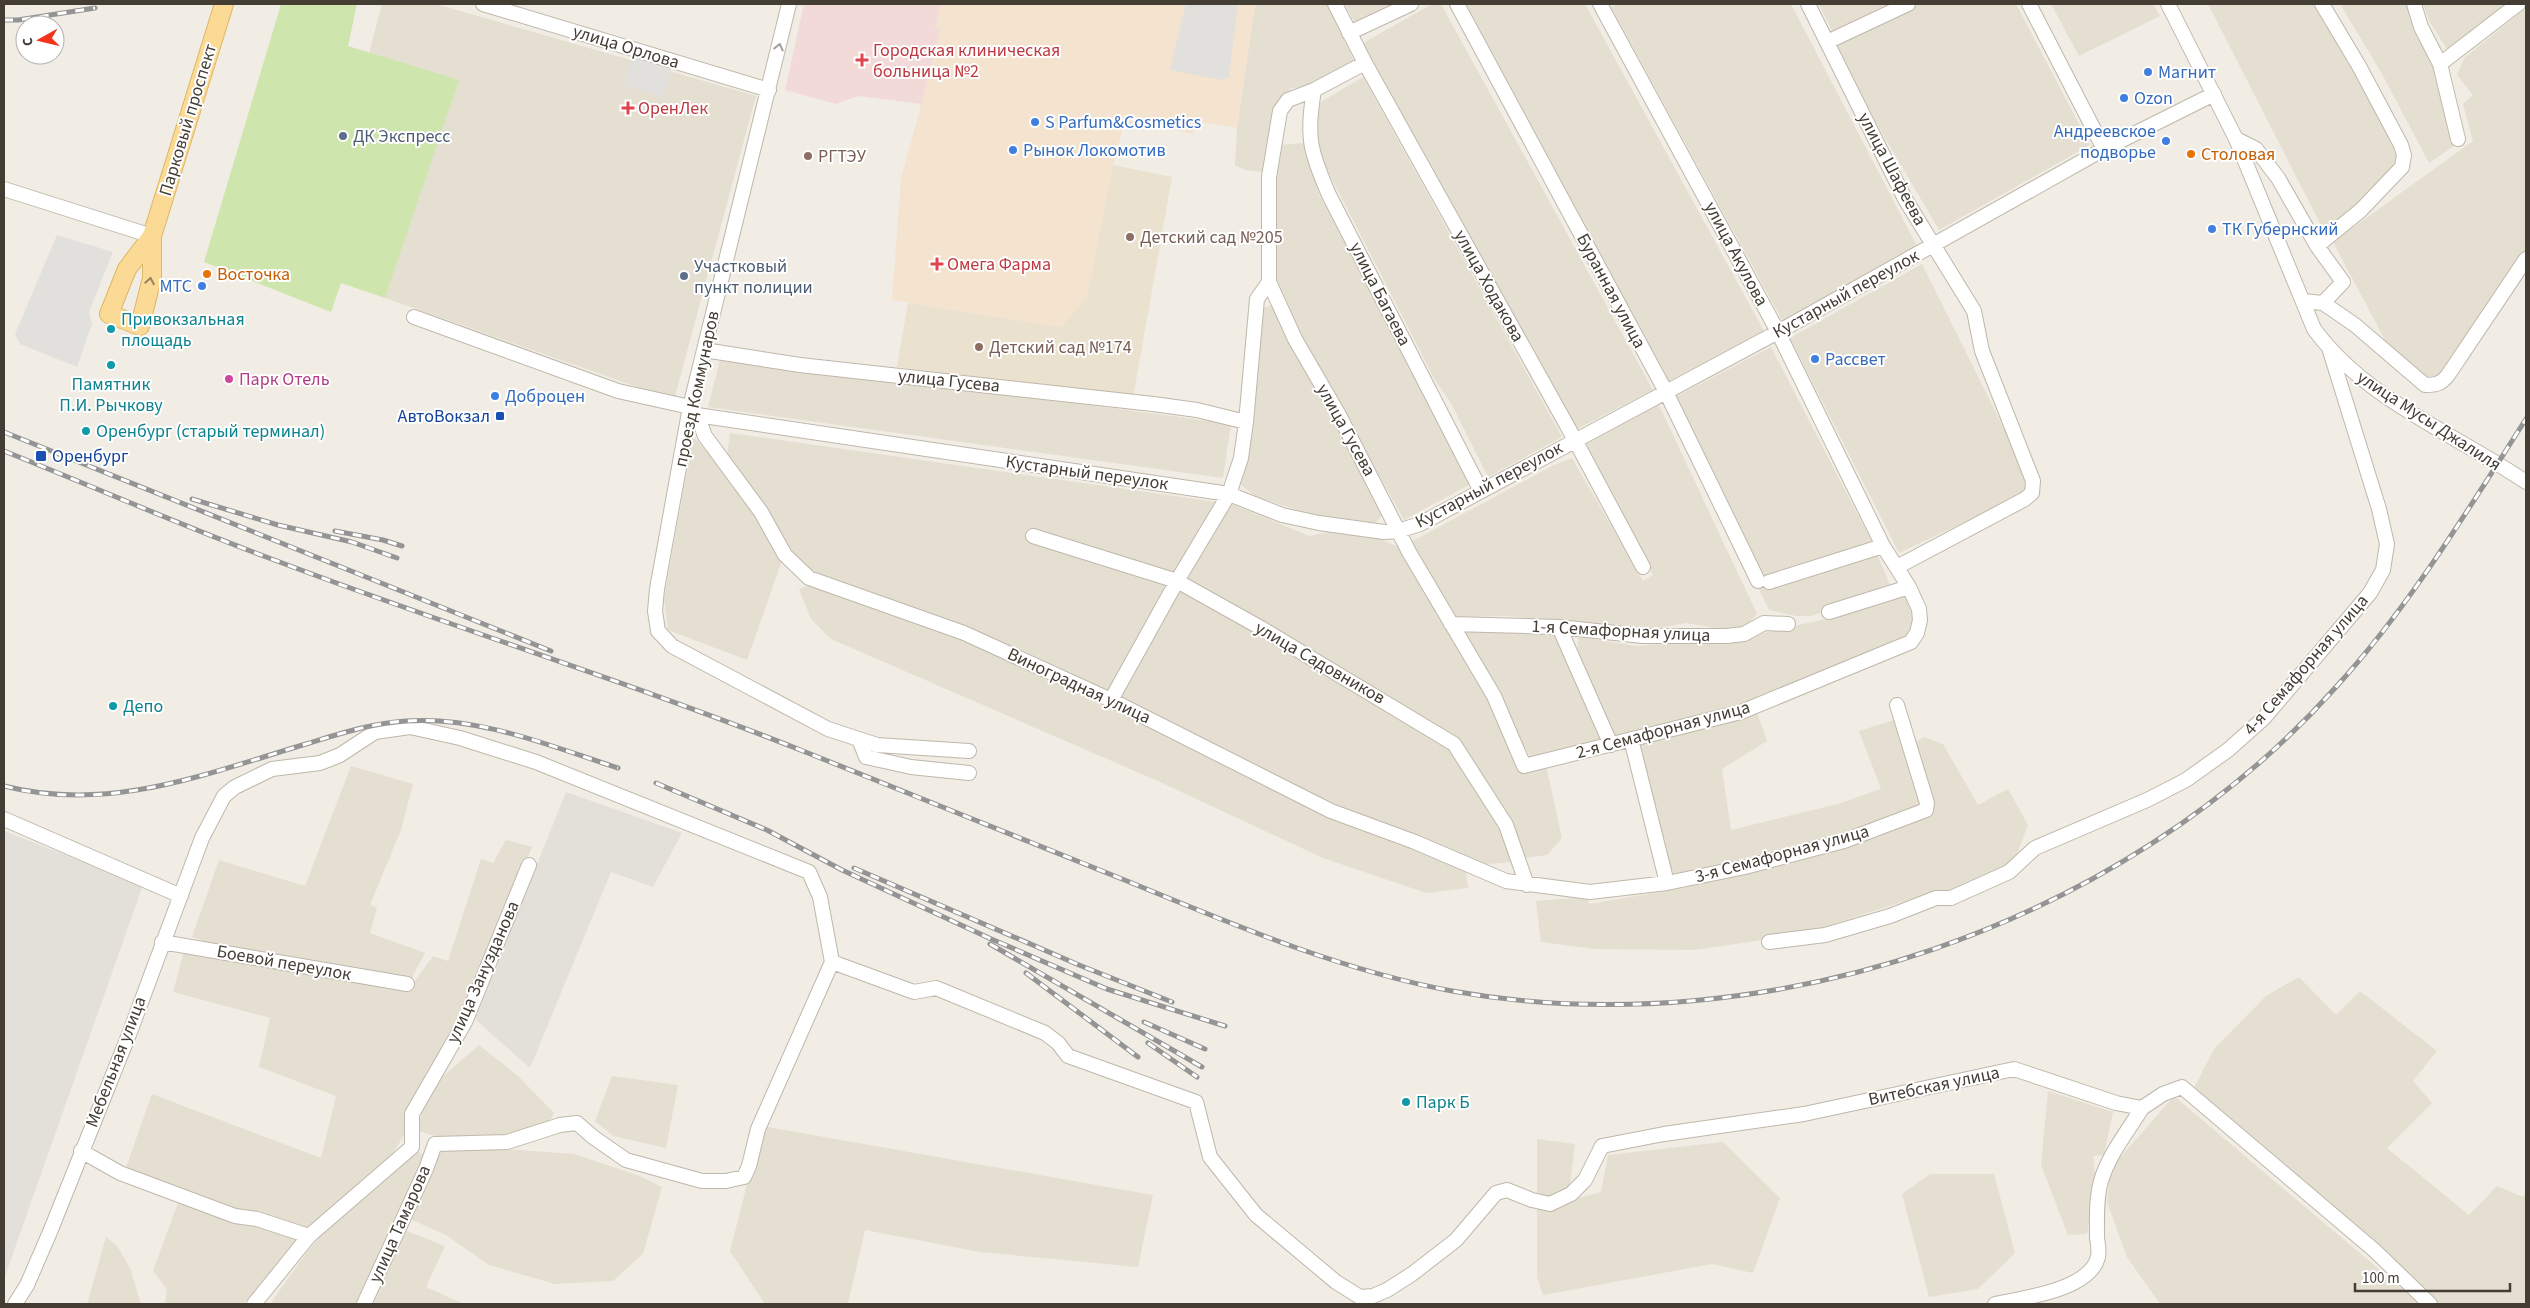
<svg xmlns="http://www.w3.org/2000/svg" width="2530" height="1308" viewBox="0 0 2530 1308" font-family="'Source Sans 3',sans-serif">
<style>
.residential{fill:#e5dfd2}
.commercial{fill:#f3e3cf}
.industrial{fill:#e3dfd9}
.education{fill:#eae1ce}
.medical{fill:#f2dad8}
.green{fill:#cee5ae}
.parking{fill:#e2e0dc}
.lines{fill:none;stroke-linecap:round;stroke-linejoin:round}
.minor-casing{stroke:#bfb7aa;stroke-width:16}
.major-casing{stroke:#dfb665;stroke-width:20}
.minor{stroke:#fff;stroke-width:14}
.major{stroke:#fada94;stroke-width:18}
.rail-casing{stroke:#949494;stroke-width:5}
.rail{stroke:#fff;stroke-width:3;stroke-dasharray:9;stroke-linecap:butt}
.oneway{stroke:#a19e9a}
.oneway2{stroke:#95845f}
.health-dot{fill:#e0444e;stroke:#fff;stroke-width:2}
.shop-dot{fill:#3f7fe0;stroke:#fff;stroke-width:2}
.service-dot{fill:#5c6f8a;stroke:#fff;stroke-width:2}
.food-dot{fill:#e8710a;stroke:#fff;stroke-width:2}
.education-dot{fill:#8d6e63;stroke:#fff;stroke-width:2}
.culture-dot{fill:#0f9aa8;stroke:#fff;stroke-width:2}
.hotel-dot{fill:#d1479c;stroke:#fff;stroke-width:2}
.transit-dot{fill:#1a4fb4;stroke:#fff;stroke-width:2}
.labels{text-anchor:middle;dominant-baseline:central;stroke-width:4;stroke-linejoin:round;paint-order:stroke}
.street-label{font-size:18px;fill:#433d34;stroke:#fff}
.health-label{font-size:18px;fill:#be3a42;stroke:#fff;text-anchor:start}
.shop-label{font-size:18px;fill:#366cbe;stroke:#fff;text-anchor:start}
.service-label{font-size:18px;fill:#4e5e75;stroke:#fff;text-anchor:start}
.food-label{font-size:18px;fill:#c56008;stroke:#fff;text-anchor:start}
.education-label{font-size:18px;fill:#785e54;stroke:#fff;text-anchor:start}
.culture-label{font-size:18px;fill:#0d838f;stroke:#fff;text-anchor:start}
.hotel-label{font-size:18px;fill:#b23c85;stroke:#fff;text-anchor:start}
.transit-label{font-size:18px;fill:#164399;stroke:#fff;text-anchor:end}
</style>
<rect width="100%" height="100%" fill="#f1ede4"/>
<path class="residential" d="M 382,4 L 436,4 L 756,96 L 674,400 L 385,298 L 458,81 L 369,53 Z
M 1255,4 L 1327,4 L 1355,63 L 1306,87 L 1291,88 L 1280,99 L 1269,132 L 1263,172 L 1245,170 L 1235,165 L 1237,128 Z
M 1345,4 L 1395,4 L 1355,24 Z
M 1432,4 L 1441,4 L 1653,390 L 1577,429 L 1363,43 Z
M 1466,4 L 1585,4 L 1764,331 L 1667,382 Z
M 1618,4 L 1791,4 L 1918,248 L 1783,322 L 1611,7 Z
M 1819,4 L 1895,4 L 1833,33 Z
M 1918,4 L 2016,4 L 2090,145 L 1939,230 L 1875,121 L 1835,43 Z
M 2051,4 L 2153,4 L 2160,16 L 2079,56 Z
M 2208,4 L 2317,4 L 2342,45 L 2397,150 L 2396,165 L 2326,235 Z
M 2340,4 L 2410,4 L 2438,67 L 2457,144 L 2429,163 L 2381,72 Z
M 2423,4 L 2507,4 L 2447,49 L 2429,21 Z
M 2526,8 L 2526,250 L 2437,386 L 2393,355 L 2333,242 L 2473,141 L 2463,104 L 2473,95 L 2457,75 L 2464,58 Z
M 1363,77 L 1562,437 L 1488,477 L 1451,403 L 1435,380 L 1317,150 L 1316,105 Z
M 1305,143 L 1319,194 L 1471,484 L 1404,520 L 1304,342 L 1274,277 L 1278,145 Z
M 1922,264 L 2031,483 L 2028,492 L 1899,553 L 1790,338 Z
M 1271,306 L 1384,513 L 1375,523 L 1317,516 L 1256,497 L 1240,484 L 1260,308 Z
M 1771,347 L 1872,542 L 1763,579 L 1675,397 Z
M 721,356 L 1231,424 L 1223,478 L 708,407 Z
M 1659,405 L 1757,614 L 1745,628 L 1737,632 L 1686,623 L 1654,629 L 1505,616 L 1453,617 L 1409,543 L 1554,465 L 1572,458 L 1643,581 L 1653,575 L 1585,445 Z
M 730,433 L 1217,502 L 1107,694 L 806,571 L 727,456 Z
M 693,436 L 740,489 L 781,563 L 747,660 L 668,630 L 664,599 Z
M 1229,503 L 1309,536 L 1344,529 L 1377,538 L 1401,548 L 1494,707 L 1522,770 L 1546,766 L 1562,838 L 1547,855 L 1525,858 L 1501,803 L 1457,739 L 1184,575 Z
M 1876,552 L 1890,585 L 1812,616 L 1796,616 L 1769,610 L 1759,589 Z
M 812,584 L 945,631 L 1331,815 L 1466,871 L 1468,888 L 1426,893 L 1323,858 L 1160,782 L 831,639 L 811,619 L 799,589 Z
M 1179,585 L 1451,745 L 1500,823 L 1512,862 L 1476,865 L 1386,828 L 1115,699 Z
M 1904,594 L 1914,618 L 1911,636 L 1734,712 L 1613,742 L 1576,657 L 1579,637 L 1638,646 L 1746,637 L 1852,613 Z
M 1459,630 L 1554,631 L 1604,738 L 1575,752 L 1532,760 Z
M 1757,713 L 1767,741 L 1722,769 L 1731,830 L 1838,804 L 1881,789 L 1859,731 L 1897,719 L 1923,805 L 1860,829 L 1669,877 L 1637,745 Z
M 1924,737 L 1943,744 L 1978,805 L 2008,789 L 2028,825 L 2012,867 L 1951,894 L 1927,894 L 1798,935 L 1694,950 L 1594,949 L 1541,942 L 1536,901 L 1588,897 L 1589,904 L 1684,888 L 1848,845 L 1933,813 L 1911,745 Z
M 351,766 L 413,784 L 401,830 L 370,905 L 377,908 L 370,933 L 425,953 L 411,979 L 222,947 L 192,937 L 219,860 L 305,886 Z
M 506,840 L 532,847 L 459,1020 L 404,1122 L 404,1135 L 389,1160 L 308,1230 L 250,1214 L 125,1170 L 152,1094 L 321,1158 L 336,1096 L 259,1067 L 270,1018 L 173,992 L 184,951 L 407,992 L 433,956 L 448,961 L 481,859 L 493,863 Z
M 2299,977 L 2336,1015 L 2360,991 L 2437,1051 L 2413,1081 L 2432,1103 L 2387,1148 L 2469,1215 L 2497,1186 L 2523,1197 L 2526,1193 L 2526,1304 L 2438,1304 L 2323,1200 L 2194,1088 L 2214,1049 L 2266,996 Z
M 479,1045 L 519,1077 L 554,1113 L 547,1126 L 492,1139 L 444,1139 L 416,1130 L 432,1086 Z
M 612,1076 L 678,1085 L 666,1148 L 613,1136 L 595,1121 Z
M 2048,1091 L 2113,1112 L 2104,1155 L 2093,1156 L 2096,1182 L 2087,1234 L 2068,1235 L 2041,1165 Z
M 2174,1096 L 2420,1304 L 2160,1304 L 2127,1257 L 2107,1202 L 2111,1168 Z
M 762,1126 L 1153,1195 L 1138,1267 L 980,1252 L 865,1230 L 848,1304 L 765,1304 L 730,1251 Z
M 1537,1139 L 1575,1144 L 1568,1201 L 1601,1192 L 1608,1155 L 1723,1142 L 1780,1198 L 1753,1273 L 1712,1264 L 1543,1295 L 1537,1277 Z
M 504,1149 L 574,1154 L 640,1176 L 662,1187 L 643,1254 L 613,1281 L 555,1284 L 489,1265 L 446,1235 L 410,1219 L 437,1151 Z
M 415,1150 L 425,1156 L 359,1304 L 270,1304 L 307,1252 L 349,1203 Z
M 1930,1174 L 1994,1174 L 2015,1253 L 1978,1289 L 1929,1297 L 1902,1194 Z
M 179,1200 L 247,1225 L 268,1225 L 298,1237 L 272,1274 L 243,1304 L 165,1304 L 167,1289 L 153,1271 Z
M 404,1230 L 445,1246 L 426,1287 L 464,1304 L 370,1304 Z
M 106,1237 L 117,1246 L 130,1268 L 141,1304 L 87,1304 Z"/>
<path class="commercial" d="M 941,4 L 1255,4 L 1237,128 L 1201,122 L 1195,126 L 1193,134 L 1139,121 L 1123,128 L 1113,165 L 1087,298 L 1061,327 L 892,300 L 901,179 L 941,31 L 935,29 Z"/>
<path class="industrial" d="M 566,792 L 682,833 L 653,887 L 611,872 L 530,1068 L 475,1019 Z
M 4,831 L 143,885 L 4,1279 Z"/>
<path class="education" d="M 1113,165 L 1172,177 L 1133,398 L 897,367 L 908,303 L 1061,327 L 1087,298 Z"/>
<path class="medical" d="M 804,4 L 941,4 L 935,29 L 941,30 L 921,104 L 858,96 L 836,104 L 785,90 Z"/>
<path class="green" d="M 281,4 L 357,4 L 348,46 L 459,80 L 385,298 L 341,283 L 331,312 L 204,262 Z"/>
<path class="parking" d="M 1186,4 L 1238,4 L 1229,77 L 1221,80 L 1170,70 Z
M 634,50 L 674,62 L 663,97 L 623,85 Z
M 57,235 L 113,252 L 89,312 L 92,324 L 77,367 L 20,344 L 15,334 Z"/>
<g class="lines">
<g class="minor-casing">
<path id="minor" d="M 483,4 L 769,90
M 789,4 L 690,407 L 657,589 L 655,611 L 658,631 L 672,646 L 828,729 L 877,745 L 969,751
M 1335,4 L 1365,63 L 1575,440 L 1643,567
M 1457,4 L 1666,392 L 1758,581
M 1808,4 L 1905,199 L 1974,311 L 1982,351 L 2033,481 L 2032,493 L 2025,499 L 1897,567
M 2029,4 L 2104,149
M 2168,4 L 2236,139 L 2314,329 C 2367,401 2454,433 2526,482
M 2414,4 L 2421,27 L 2440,64 L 2458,139
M 1349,33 L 1411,4
M 1827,42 L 1908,4
M 1365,63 L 1314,90 L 1288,100 L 1280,111 L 1269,177 L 1269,282 L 1295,339 L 1339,415 L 1409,552 L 1494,696 L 1524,766 L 1741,712 L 1911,642 L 1917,633 L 1920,620 L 1919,609 L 1909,587 L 1883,546 L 1778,332 L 1600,4
M 2440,64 L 2518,4
M 1314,90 C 1306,137 1310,151 1329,195 L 1481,491
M 2236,139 L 2256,149 L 2278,178 L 2317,246 L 2343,282 L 2323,303
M 4,189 L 152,236
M 2317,246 L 2361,210 L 2402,167 L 2404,155 L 2401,145 L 2359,66 L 2322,4
M 2303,301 L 2323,303 L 2355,325 L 2425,385 C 2436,385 2441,384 2448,375 L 2526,259
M 414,317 L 618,391 L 690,407
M 704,350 L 800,365 L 1153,404 L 1197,410 L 1246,422
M 690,407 L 697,415 L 1229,494 L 1282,515 L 1319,523 L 1384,532 L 1398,531 L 1420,524 L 1778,332 L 2104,149 L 2214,94
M 697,415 L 705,436 L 761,512 L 785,555 L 809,578 L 964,633 L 1111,700 L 1331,811 L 1415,842 L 1506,881 L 1590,892 L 1667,883 L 1745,867 L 1844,841 L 1926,810 L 1927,803 L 1897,705
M 1033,536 L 1177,581 L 1261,628 L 1454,744 L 1506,825 L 1527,885
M 1769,582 L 1883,546
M 1829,612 L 1909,587
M 1451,624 L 1559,627 L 1643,636 L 1727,636 L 1744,634 L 1764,623 L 1788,624
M 1559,627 L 1611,745
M 1111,700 L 1177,581 L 1229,494 L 1241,458 L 1246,422 L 1257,299 L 1269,282
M 859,739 L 866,757 L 911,767 L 969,773
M 1631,739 L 1667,883
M 4,819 L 181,896
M 162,942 L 407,984
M 1769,942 L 1825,935 L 1890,916 L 1936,898 L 1951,898 L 2009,872 L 2035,848 L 2147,800 L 2186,780 L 2228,750 L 2264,718 L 2370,593 L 2383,570 L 2387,544 L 2379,509 L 2330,351
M 832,962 L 914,992 L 936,988 L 1045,1033 L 1058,1043 L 1068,1056 L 1196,1102 L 1210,1157 L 1256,1215 L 1336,1282 L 1360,1297 L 1373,1296 L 1387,1290 L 1412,1274 L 1456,1240 L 1496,1193 L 1507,1190 L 1532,1200 L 1550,1204 L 1571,1194 L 1585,1180 L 1602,1146 L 1664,1134 L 1804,1114 L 2014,1069 L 2116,1103 L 2142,1108 L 2163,1094 L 2182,1087 L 2374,1250 L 2430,1304
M 81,1151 L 120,1173 L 235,1216 L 257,1219 L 309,1236
M 15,1304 L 27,1285 L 50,1232 L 130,1032 L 202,838 L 224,796 L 235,787 L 272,769 L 320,763 L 340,755 L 375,732 L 410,727 L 460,738 L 536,762 L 809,872 L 820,897 L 832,962 L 758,1129 L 749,1166 L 744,1177 L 726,1181 L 702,1181 L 626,1160 L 593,1137 L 577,1123 L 560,1125 L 507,1142 L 435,1144 L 426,1169 L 364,1304
M 254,1304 L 309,1236 L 412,1147 L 412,1114 L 465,1022 L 529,865
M 1995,1304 C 2023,1298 2090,1290 2098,1257 C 2099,1251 2098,1243 2097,1238 C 2097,1219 2096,1199 2101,1181 C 2109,1154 2128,1131 2142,1108"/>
</g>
<g class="major-casing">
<path id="major" d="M 152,236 L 152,278 L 140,326 L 109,314 L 127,269 L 152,236 L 224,4"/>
</g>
<use href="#minor" class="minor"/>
<use href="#major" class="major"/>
<g class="rail-casing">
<path id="rail" d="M 4,20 L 18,20 L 95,8
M 4,432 L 551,651
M 4,451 C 92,486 180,525 269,558 C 448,626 630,682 808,753 C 914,796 1021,838 1127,881 C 1232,924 1339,970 1452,991 C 1767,1047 2123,926 2336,687 C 2410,606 2467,511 2526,419
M 192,499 L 278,525 L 352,542 L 397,558
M 335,531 L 383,540 L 402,546
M 656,783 L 767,830 L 842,870 L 989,938 L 1107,989 L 1225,1026
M 4,786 C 110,813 205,774 306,744 C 339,734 372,723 406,721 C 480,716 550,746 618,768
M 854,868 L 1079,965 L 1172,1002
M 990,944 L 1202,1067
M 1026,973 L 1138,1057
M 1144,1022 L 1205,1049
M 1148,1043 L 1197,1077"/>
</g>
<use href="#rail" class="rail"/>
</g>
<defs><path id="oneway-chevron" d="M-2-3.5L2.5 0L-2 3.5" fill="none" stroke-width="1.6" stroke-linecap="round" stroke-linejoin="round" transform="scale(1.25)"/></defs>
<use class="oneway" href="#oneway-chevron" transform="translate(779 47) rotate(-77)"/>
<use class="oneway2" href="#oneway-chevron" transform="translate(150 281) rotate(-80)"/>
<g class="health-dot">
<path d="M859.5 52.5h5v5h5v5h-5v5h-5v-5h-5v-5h5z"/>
<path d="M625.5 100.5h5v5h5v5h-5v5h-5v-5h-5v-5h5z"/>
<path d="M934.5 256.5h5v5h5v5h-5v5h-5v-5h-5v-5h5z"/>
</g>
<g class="shop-dot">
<circle cx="2148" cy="72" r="5"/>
<circle cx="2124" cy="98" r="5"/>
<circle cx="1035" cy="122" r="5"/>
<circle cx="2166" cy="141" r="5"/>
<circle cx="1013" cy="150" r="5"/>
<circle cx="2212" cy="229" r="5"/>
<circle cx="202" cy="286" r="5"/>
<circle cx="1815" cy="359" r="5"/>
<circle cx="495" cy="396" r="5"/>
</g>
<g class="service-dot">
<circle cx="343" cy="136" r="5"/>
<circle cx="684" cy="276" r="5"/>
</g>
<g class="food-dot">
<circle cx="2191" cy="154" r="5"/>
<circle cx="207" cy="274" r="5"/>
</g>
<g class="education-dot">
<circle cx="808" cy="156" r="5"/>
<circle cx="1130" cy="237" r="5"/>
<circle cx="979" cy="347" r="5"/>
</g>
<g class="culture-dot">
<circle cx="111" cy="329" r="5"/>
<circle cx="111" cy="365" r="5"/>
<circle cx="86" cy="431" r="5"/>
<circle cx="113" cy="706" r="5"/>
<circle cx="1406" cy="1102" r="5"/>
</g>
<circle class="hotel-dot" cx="229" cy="379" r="5"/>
<g class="transit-dot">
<rect x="495" y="411" width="10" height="10" rx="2.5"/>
<rect x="35" y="450" width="12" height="12" rx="2.5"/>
</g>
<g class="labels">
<g class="street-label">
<text transform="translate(626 47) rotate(17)">улица Орлова</text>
<text transform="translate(188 120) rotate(-73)">Парковый проспект</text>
<text transform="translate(1892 169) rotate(62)">улица Шафеева</text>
<text transform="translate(1736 254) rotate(62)">улица Акулова</text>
<text transform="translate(1489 286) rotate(61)">улица Ходакова</text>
<text transform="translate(1611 291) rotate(62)">Буранная улица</text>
<text transform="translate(1380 294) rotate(63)">улица Багаева</text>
<text transform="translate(1846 294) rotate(-29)">Кустарный переулок</text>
<text transform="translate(949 381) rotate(6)">улица Гусева</text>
<text transform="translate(697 389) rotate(-78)">проезд Коммунаров</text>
<text transform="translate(2429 421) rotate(33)">улица Мусы Джалиля</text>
<text transform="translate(1346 430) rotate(61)">улица Гусева</text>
<text transform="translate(1087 473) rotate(8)">Кустарный переулок</text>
<text transform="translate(1489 485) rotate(-28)">Кустарный переулок</text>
<text transform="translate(1621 631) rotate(3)">1-я Семафорная улица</text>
<text transform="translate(1320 663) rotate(30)">улица Садовников</text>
<text transform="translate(2306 665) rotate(-49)">4-я Семафорная улица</text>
<text transform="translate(1079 686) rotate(25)">Виноградная улица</text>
<text transform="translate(1663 730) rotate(-15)">2-я Семафорная улица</text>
<text transform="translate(1782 854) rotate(-15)">3-я Семафорная улица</text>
<text transform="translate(284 963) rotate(10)">Боевой переулок</text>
<text transform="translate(483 972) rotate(-66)">улица Занузданова</text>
<text transform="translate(116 1062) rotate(-69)">Мебельная улица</text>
<text transform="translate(1934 1086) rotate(-12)">Витебская улица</text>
<text transform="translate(400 1224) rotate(-66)">улица Тамарова</text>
</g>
<g class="health-label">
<text x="873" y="50">Городская клиническая<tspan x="873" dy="21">больница №2</tspan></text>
<text x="638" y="108">ОренЛек</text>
<text x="947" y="264">Омега Фарма</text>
</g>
<g class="shop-label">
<text x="2158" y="72">Магнит</text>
<text x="2134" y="98">Ozon</text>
<text x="1045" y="122">S Parfum&amp;Cosmetics</text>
<text x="2156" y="131" text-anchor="end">Андреевское<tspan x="2156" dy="21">подворье</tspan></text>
<text x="1023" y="150">Рынок Локомотив</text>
<text x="2222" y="229">ТК Губернский</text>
<text x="192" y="286" text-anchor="end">МТС</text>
<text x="1825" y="359">Рассвет</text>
<text x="505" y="396">Доброцен</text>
</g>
<g class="service-label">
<text x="353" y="136">ДК Экспресс</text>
<text x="694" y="266">Участковый<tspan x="694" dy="21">пункт полиции</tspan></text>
</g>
<g class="food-label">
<text x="2201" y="154">Столовая</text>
<text x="217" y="274">Восточка</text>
</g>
<g class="education-label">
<text x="818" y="156">РГТЭУ</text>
<text x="1140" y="237">Детский сад №205</text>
<text x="989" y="347">Детский сад №174</text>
</g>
<g class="culture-label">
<text x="121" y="319">Привокзальная<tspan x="121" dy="21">площадь</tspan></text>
<text x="111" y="384" text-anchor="middle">Памятник<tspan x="111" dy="21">П.И. Рычкову</tspan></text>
<text x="96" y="431">Оренбург (старый терминал)</text>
<text x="123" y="706">Депо</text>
<text x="1416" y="1102">Парк Б</text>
</g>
<g class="hotel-label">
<text x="239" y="379">Парк Отель</text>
</g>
<g class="transit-label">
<text x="490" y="416">АвтоВокзал</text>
<text x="52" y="456" text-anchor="start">Оренбург</text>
</g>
</g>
<rect width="2530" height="1308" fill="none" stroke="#433d34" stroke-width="10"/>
<g transform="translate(40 40) rotate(262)"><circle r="24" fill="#ffffff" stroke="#b4b1ae"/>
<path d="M0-4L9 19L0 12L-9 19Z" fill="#f2341b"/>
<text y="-8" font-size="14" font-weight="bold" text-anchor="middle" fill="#433d34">С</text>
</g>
<path d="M2355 1283v8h155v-8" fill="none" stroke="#433d34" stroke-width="2.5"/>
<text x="2362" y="1283" font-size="15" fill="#433d34" stroke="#ffffff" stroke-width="4" paint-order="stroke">100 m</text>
</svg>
